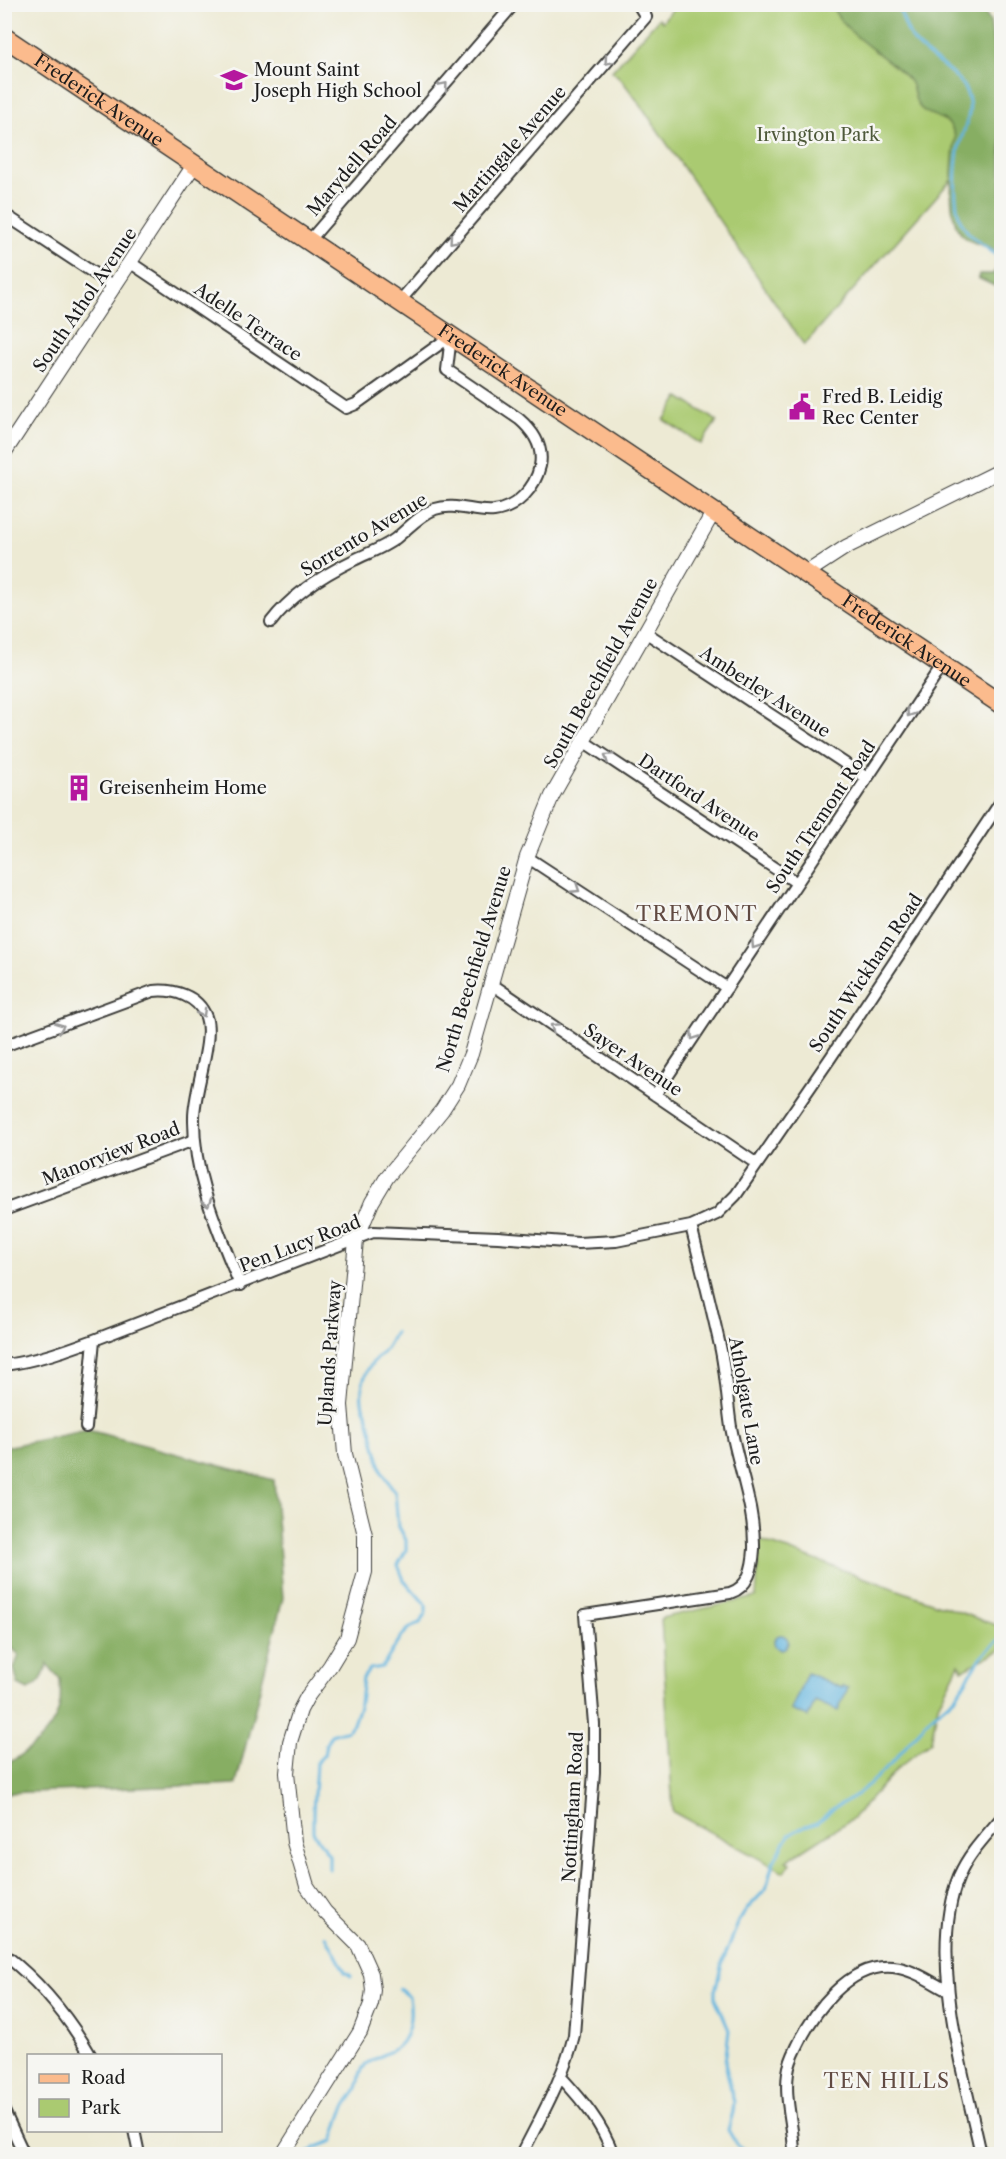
<svg xmlns="http://www.w3.org/2000/svg" width="1006" height="2159" viewBox="0 0 1006 2159" font-family="'Libre Caslon Text',serif">
<style>
.green{fill:#aaca71;stroke:#637346;stroke-width:1.5}
.forest{fill:#87ae63;stroke:#526540;stroke-width:1.5}
.water{fill:#64b5df;stroke:#40687e;stroke-width:1.5}
.lines{fill:none;stroke-linecap:round;stroke-linejoin:round}
.stream{stroke:#64b5df;stroke-width:3}
.minor-casing{stroke:#3b3b38;stroke-width:14}
.tertiary-casing{stroke:#3b3b38;stroke-width:16}
.primary-casing{stroke:#3b3b38;stroke-width:21}
.minor{stroke:#fff;stroke-width:10}
.tertiary{stroke:#fff;stroke-width:14}
.primary{stroke:#fbbb8d;stroke-width:18}
.oneway{stroke:#999}
.labels{text-anchor:middle;dominant-baseline:central;stroke-width:5;stroke-linejoin:round;paint-order:stroke}
.poi-label{font-size:18px;fill:#1c1c1c;stroke:#f6f6f2;text-anchor:start}
.street-label{font-size:18px;fill:#1c1c1c;stroke:#f6f6f2}
.park-label{font-size:18px;fill:#4e593a;stroke:#f6f6f2}
.neighbourhood-label{font-size:20px;letter-spacing:1.5px;fill:#614a42;stroke:#f6f6f2}
</style>
<rect width="100%" height="100%" fill="#f6f6f2"/>
<filter id="ink" filterUnits="userSpaceOnUse"><feTurbulence type="fractalNoise" baseFrequency=".0167" numOctaves="2"/><feDisplacementMap in="SourceGraphic" scale="12" xChannelSelector="R" yChannelSelector="G"/><feConvolveMatrix kernelMatrix="1 2 1 2 8 2 1 2 1" color-interpolation-filters="sRGB"/></filter>
<filter id="wash" filterUnits="userSpaceOnUse"><feTurbulence type="fractalNoise" baseFrequency=".008" numOctaves="4" result="noise"/><feDisplacementMap in="SourceGraphic" scale="24" xChannelSelector="R" yChannelSelector="G"/><feGaussianBlur stdDeviation="1.35" result="paint"/><feColorMatrix in="noise" values="0 0 0 0 0 0 0 0 0 0 0 0 0 0 0 0 0 1.4 0 .05"/><feComposite in="paint" operator="in"/></filter>
<g filter="url(#wash)">
<rect width="100%" height="100%" fill="#edead4"/>
<path class="green" d="M 676,5 L 897,5 L 969,160 L 804,345 L 642,107 L 621,79 L 612,71 L 659,18 L 662,22 Z
M 679,397 L 717,421 L 701,444 L 664,420 Z
M 760,1540 L 1001,1627 L 1001,1650 L 962,1670 L 959,1664 L 938,1705 L 931,1741 L 897,1769 L 853,1818 L 786,1861 L 790,1863 L 784,1872 L 673,1812 L 661,1618 L 756,1597 Z"/>
<path class="forest" d="M 831,5 L 979,5 L 990,21 L 1001,98 L 1001,254 C 991,245 975,246 964,237 C 944,220 953,161 955,137 C 950,112 928,120 918,105 C 913,97 915,86 908,79 C 883,52 848,39 831,5 Z
M 997,268 L 1001,269 L 1001,289 L 978,278 L 979,274 L 993,274 Z
M 88,1430 L 274,1480 L 283,1598 L 236,1784 L 5,1793 L 5,1765 C 28,1752 56,1731 60,1703 C 61,1695 60,1686 60,1679 L 47,1664 C 44,1677 40,1684 28,1690 L 18,1685 L 14,1668 L 19,1655 L 12,1648 L 5,1656 L 5,1447 Z"/>
<path class="water" d="M774 1642a7 7 0 1 1 14 0a7 7 0 1 1-14 0Z
M 807,1673 L 842,1688 L 843,1686 L 848,1688 L 838,1711 L 815,1701 L 808,1717 L 791,1710 Z"/>
<g class="lines">
<path class="stream" d="M 898,4 C 902,15 905,29 912,39 C 925,57 953,68 965,89 C 976,111 964,126 959,146 C 955,165 953,201 960,219 C 967,239 989,246 1002,261
M 329,1869 L 329,1855 L 313,1832 L 313,1812 L 316,1763 L 324,1755 L 326,1744 L 331,1735 L 348,1730 L 353,1724 L 360,1703 L 363,1678 L 370,1669 L 382,1667 C 393,1653 402,1627 420,1623 L 426,1612 L 426,1605 L 404,1580 L 398,1565 L 406,1550 L 406,1540 L 398,1525 L 395,1492 L 382,1472 L 367,1414 C 357,1400 362,1375 373,1362 C 376,1358 380,1356 383,1352 C 388,1347 392,1338 395,1332
M 326,1936 L 345,1972 L 351,1976
M 308,2154 L 314,2148 L 333,2141 C 337,2131 339,2119 344,2109 C 348,2101 355,2095 358,2085 C 360,2079 359,2073 363,2068 C 370,2059 382,2056 391,2051 C 411,2041 412,2016 409,1997 L 399,1989
M 752,2154 L 737,2145 L 728,2130 L 733,2112 L 734,2102 L 725,2063 L 729,2030 L 715,1998 L 715,1991 L 722,1963 L 739,1921 L 747,1909 L 766,1889 L 773,1863 L 789,1835 L 805,1826 L 818,1822 L 834,1808 L 858,1794 L 890,1765 L 930,1718 L 957,1695 L 982,1656 L 1002,1637"/>
</g>
</g>
<g filter="url(#ink)">
<g class="lines">
<g class="minor-casing">
<path id="minor" d="M 4,214 L 115,287
M 309,241 L 514,4
M 131,263 L 346,408 L 356,404 L 451,336
M 399,302 L 646,17 L 638,4
M 271,622 C 292,594 323,575 354,560 C 368,553 383,548 395,539 C 408,529 419,515 435,509 C 455,502 474,513 494,511 C 517,508 535,488 540,466 C 544,446 533,431 519,419 L 447,370 L 451,336
M 645,632 L 867,778
M 583,741 L 797,883
M 527,857 L 727,988
M 490,983 L 757,1164
M 4,1046 L 153,991 C 173,989 198,995 206,1017 C 214,1040 194,1090 194,1117 C 193,1177 218,1230 240,1285
M 655,1095 L 943,665
M 4,1210 L 194,1140
M 4,1365 C 36,1361 64,1351 94,1340 L 373,1232 L 498,1237 L 578,1243 L 616,1241 L 691,1226 L 702,1221 L 717,1214 L 736,1195 L 831,1057 L 1002,800
M 86,1427 L 94,1340
M 4,1954 C 41,1983 68,2016 91,2056
M 560,2076 C 582,2100 602,2123 613,2154
M 4,2111 L 24,2154
M 134,2130 L 139,2154
M 522,2154 C 541,2116 564,2077 574,2035 L 594,1772 L 594,1724 L 585,1615 L 730,1593 C 749,1587 753,1567 754,1549 C 755,1507 738,1467 731,1427 C 727,1400 726,1373 720,1346 C 711,1305 701,1266 691,1226
M 794,2154 C 794,2127 784,2100 788,2073 C 789,2064 793,2055 797,2047 C 814,2011 849,1963 893,1967 C 913,1969 931,1982 948,1991
M 981,2154 C 964,2074 927,1954 959,1876 C 969,1853 986,1836 1002,1817"/>
</g>
<g class="tertiary-casing">
<path id="tertiary" d="M 4,453 L 194,165
M 806,573 L 846,547 L 1002,470
M 283,2154 L 360,2032 L 371,2004 L 373,1990 L 371,1974 L 358,1945 L 325,1912 L 307,1886 L 294,1842 L 287,1773 L 290,1742 L 300,1710 L 307,1697 L 330,1666 L 347,1638 L 365,1572 L 365,1535 L 345,1454 L 341,1405 L 356,1240 L 372,1202 L 387,1177 L 442,1110 L 458,1085 L 471,1054 L 527,857 L 552,796 L 714,511"/>
</g>
<g class="primary-casing">
<g id="primary">
<path id="s1" d="M 4,37 L 1002,705"/>
</g>
</g>
<use href="#minor" class="minor"/>
<use href="#tertiary" class="tertiary"/>
<use href="#primary" class="primary"/>
</g>
<defs><path id="oneway-chevron" d="M-2-3.5L2.5 0L-2 3.5" fill="none" stroke-width="1.6" stroke-linecap="round" stroke-linejoin="round" transform="scale(1.5)"/></defs>
<g class="oneway">
<use href="#oneway-chevron" transform="translate(608 61) rotate(131)"/>
<use href="#oneway-chevron" transform="translate(444 86) rotate(-49)"/>
<use href="#oneway-chevron" transform="translate(453 240) rotate(131)"/>
<use href="#oneway-chevron" transform="translate(910 713) rotate(124)"/>
<use href="#oneway-chevron" transform="translate(608 757) rotate(-146)"/>
<use href="#oneway-chevron" transform="translate(576 889) rotate(33)"/>
<use href="#oneway-chevron" transform="translate(755 945) rotate(124)"/>
<use href="#oneway-chevron" transform="translate(202 1013) rotate(61)"/>
<use href="#oneway-chevron" transform="translate(60 1027) rotate(-21)"/>
<use href="#oneway-chevron" transform="translate(554 1027) rotate(-146)"/>
<use href="#oneway-chevron" transform="translate(694 1036) rotate(124)"/>
<use href="#oneway-chevron" transform="translate(207 1203) rotate(72)"/>
</g>
</g>
<defs>
<g id="school-bare" transform="scale(2.07)"><path d="M0-5L7-2L0 1L-7-2ZM-4 1L0 2.5L4 1V4Q0 6-4 4Z" fill="#b5179e" stroke="#f6f6f2" stroke-width="2.5" paint-order="stroke"/></g>
<g id="civic-bare" transform="scale(2.07)"><path d="M-.6-6.5H3V-4.5H.6V-3L4-1V1h2V6H-6V1h2V-1L-.6-3ZM-1.2 2.5V6h2.4V2.5Z" fill="#b5179e" stroke="#f6f6f2" stroke-width="2.5" paint-order="stroke"/></g>
<g id="building-bare" transform="scale(2.07)"><path d="M-4-6H4V6H1V3H-1V6H-4ZM-2.5-4.3h1.7v1.8h-1.7ZM.8-4.3h1.7v1.8H.8ZM-2.5-1h1.7V.8h-1.7ZM.8-1h1.7V.8H.8Z" fill="#b5179e" stroke="#f6f6f2" stroke-width="2.5" paint-order="stroke"/></g>
</defs>
<g fill-rule="evenodd">
<use href="#school-bare" x="234" y="80"/>
<use href="#civic-bare" x="802" y="407"/>
<use href="#building-bare" x="79" y="788"/>
</g>
<g class="labels">
<g class="poi-label">
<text x="254" y="70">Mount Saint<tspan x="254" dy="21">Joseph High School</tspan></text>
<text x="822" y="397">Fred B. Leidig<tspan x="822" dy="21">Rec Center</tspan></text>
<text x="99" y="788">Greisenheim Home</text>
</g>
<g class="street-label">
<text stroke="none"><textPath href="#s1" startOffset="114">Frederick Avenue</textPath></text>
<text transform="translate(510 149) rotate(-49)">Martingale Avenue</text>
<text transform="translate(352 166) rotate(-49)">Marydell Road</text>
<text transform="translate(85 300) rotate(-56)">South Athol Avenue</text>
<text transform="translate(248 322) rotate(34)">Adelle Terrace</text>
<text stroke="none"><textPath href="#s1" startOffset="600">Frederick Avenue</textPath></text>
<text transform="translate(364 535) rotate(-31)">Sorrento Avenue</text>
<text stroke="none"><textPath href="#s1" startOffset="1086">Frederick Avenue</textPath></text>
<text transform="translate(601 673) rotate(-61)">South Beechfield Avenue</text>
<text transform="translate(765 692) rotate(33)">Amberley Avenue</text>
<text transform="translate(699 798) rotate(34)">Dartford Avenue</text>
<text transform="translate(821 817) rotate(-56)">South Tremont Road</text>
<text transform="translate(474 969) rotate(-73)">North Beechfield Avenue</text>
<text transform="translate(866 973) rotate(-56)">South Wickham Road</text>
<text transform="translate(633 1060) rotate(34)">Sayer Avenue</text>
<text transform="translate(111 1154) rotate(-21)">Manorview Road</text>
<text transform="translate(300 1244) rotate(-21)">Pen Lucy Road</text>
<text transform="translate(330 1353) rotate(-86)">Uplands Parkway</text>
<text transform="translate(746 1401) rotate(80)">Atholgate Lane</text>
<text transform="translate(573 1807) rotate(-87)">Nottingham Road</text>
</g>
<g class="park-label">
<text x="818" y="135">Irvington Park</text>
</g>
<g class="neighbourhood-label">
<text x="697" y="914">TREMONT</text>
<text x="887" y="2081">TEN HILLS</text>
</g>
</g>
<rect width="1006" height="2159" fill="none" stroke="#f6f6f2" stroke-width="24"/>
<rect x="27" y="2054" width="195" height="78" fill="#f6f6f2" stroke="#9f9f9c" stroke-width="1.5"/>
<rect x="39" y="2074" width="30" height="9" fill="#fbbb8d" stroke="#9f9f9c" stroke-width="1.5"/>
<text x="81" y="2084" font-size="18" fill="#1c1c1c">Road</text>
<rect x="39" y="2099" width="30" height="18" fill="#aaca71" stroke="#9f9f9c" stroke-width="1.5"/>
<text x="81" y="2114" font-size="18" fill="#1c1c1c">Park</text>
</svg>
